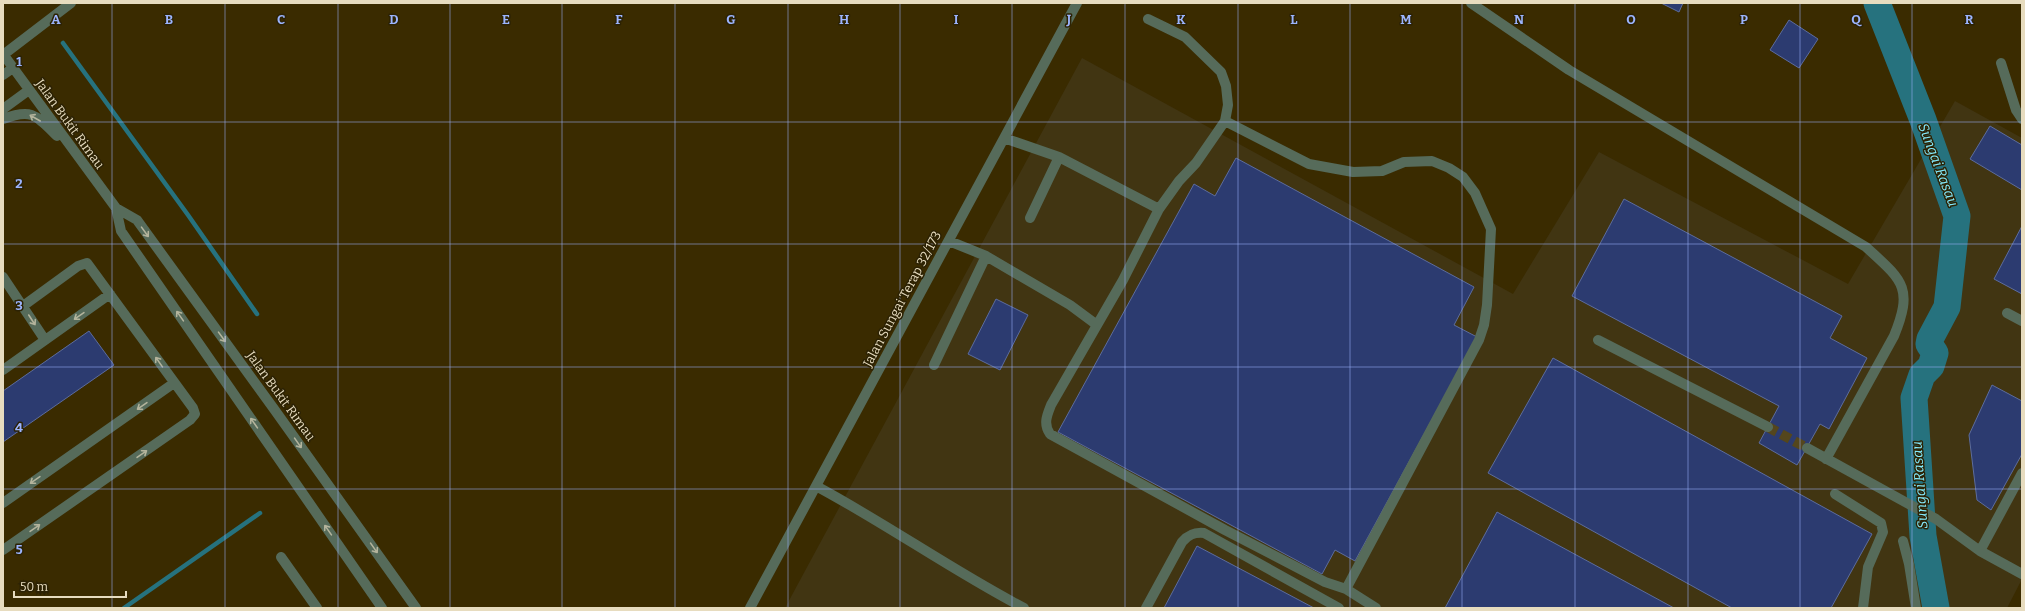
<svg xmlns="http://www.w3.org/2000/svg" width="2025" height="611" viewBox="0 0 2025 611" font-family="Bitter,serif">
<style>
.built{fill:#413512}
.lines{fill:none;stroke-linecap:round;stroke-linejoin:round}
.stream{stroke:#26727e;stroke-width:4.5}
.river{stroke:#26727e;stroke-width:27}
.building{fill:#2c3b70;stroke:#5c6c9d}
.minor-tunnel{stroke:#54461d;stroke-width:10;stroke-dasharray:10 5;stroke-linecap:butt}
.minor{stroke:#566b5a;stroke-width:10}
.oneway{stroke:#b4b49c}
.grid{fill:none;stroke:#9cb4fd;stroke-width:1;stroke-opacity:0.55}
.labels{text-anchor:middle;dominant-baseline:central;stroke-width:3;stroke-linejoin:round;paint-order:stroke}
.street-label{font-size:13px;fill:#e7dcbf;stroke:#2c2204}
.water-label{font-size:14px;font-style:italic;fill:#85ebfd;stroke:#2c2204}
.grid-label{font-size:13px;text-anchor:middle;font-weight:bold;fill:#9cb4fd;stroke:#2c2204;stroke-width:3;stroke-linejoin:round;paint-order:stroke}
</style>
<rect width="100%" height="100%" fill="#3a2b00"/>
<path class="built" d="M 1082,58 L 1513,294 L 1599,152 L 1848,284 L 1955,101 L 2022,138 L 2022,579 L 2007,608 L 785,608 Z"/>
<g class="lines">
<path class="stream" d="M 63,43 L 188,215 L 257,314
M 124,608 L 260,513"/>
<path class="river" d="M 1877,3 L 1923,120 L 1957,216 L 1947,307 L 1930,339 L 1929,344 L 1935,353 L 1931,366 L 1922,375 L 1914,398 L 1923,536 L 1936,608"/>
</g>
<path class="building" d="M 1661,3 L 1683,3 L 1679,12 Z
M 1789,20 L 1818,39 L 1799,68 L 1770,50 Z
M 1990,126 L 2022,145 L 2022,190 L 1970,159 Z
M 1236,158 L 1474,287 L 1454,325 L 1477,337 L 1355,561 L 1335,550 L 1322,574 L 1058,432 L 1194,184 L 1215,196 Z
M 1624,199 L 1842,316 L 1830,338 L 1867,358 L 1829,429 L 1820,424 L 1797,465 L 1759,443 L 1779,406 L 1572,296 Z
M 2022,226 L 2022,294 L 1994,279 Z
M 996,299 L 1028,315 L 1000,370 L 968,354 Z
M 89,331 L 114,365 L 3,442 L 3,391 Z
M 1553,358 L 1872,534 L 1831,608 L 1732,608 L 1488,473 Z
M 1992,385 L 2022,401 L 2022,454 L 1991,510 L 1977,500 L 1969,435 Z
M 1497,512 L 1674,608 L 1445,608 Z
M 1197,546 L 1314,608 L 1164,608 Z"/>
<g class="lines">
<path class="minor-tunnel" d="M 1768,427 L 1807,448"/>
<path class="minor" d="M 1471,3 L 1569,70 L 1866,247 C 1902,280 1914,287 1894,336 L 1826,459
M 1148,19 L 1185,37 L 1221,72 L 1226,86 L 1228,105 L 1225,121 L 1196,163 L 1179,181 L 1159,209 L 1123,280 L 1051,405 C 1047,415 1043,424 1050,434 L 1225,530 L 1325,582 L 1346,589
M 3,54 L 116,208 L 121,231 L 382,608
M 3,55 L 71,3
M 2001,63 L 2016,110 L 2022,119
M 3,75 L 13,68
M 3,109 L 29,90
M 3,119 C 32,108 36,115 57,136
M 1225,121 L 1309,164 L 1353,172 L 1382,171 L 1404,162 L 1432,161 L 1449,168 L 1463,177 L 1475,193 L 1491,229 L 1487,305 L 1484,325 L 1479,340 L 1346,589 L 1376,608
M 1004,138 L 1059,157 L 1159,209
M 116,208 L 137,220 L 274,409 L 416,608
M 1030,218 L 1059,157
M 949,241 L 986,256
M 3,277 L 45,340
M 2007,313 L 2022,321
M 1598,340 L 1768,427
M 934,365 L 986,256 L 1070,305 L 1097,325
M 3,370 L 110,294
M 1807,448 L 1936,519 L 1980,551 L 2022,574
M 816,486 C 887,524 953,571 1024,608
M 1835,494 L 1881,523 L 1883,532 L 1868,567 L 1863,608
M 3,503 L 174,383
M 1903,541 L 1909,564 L 1916,608
M 3,550 L 190,420 L 195,414 L 193,408 L 87,263 L 78,266 L 23,306
M 1980,551 L 2022,473
M 281,557 L 317,608
M 750,608 L 1077,3
M 1146,608 L 1182,542 C 1188,535 1194,532 1204,533 L 1339,608"/>
</g>
<defs><path id="oneway-shaft" d="M-6 0H5M1.5-3L5.5 0L1.5 3" fill="none" stroke-width="1.6" stroke-linecap="round" stroke-linejoin="round"/></defs>
<g class="oneway">
<use href="#oneway-shaft" transform="translate(35 118) rotate(-150)"/>
<use href="#oneway-shaft" transform="translate(145 232) rotate(54)"/>
<use href="#oneway-shaft" transform="translate(79 316) rotate(145)"/>
<use href="#oneway-shaft" transform="translate(180 316) rotate(-125)"/>
<use href="#oneway-shaft" transform="translate(32 320) rotate(57)"/>
<use href="#oneway-shaft" transform="translate(222 337) rotate(54)"/>
<use href="#oneway-shaft" transform="translate(159 362) rotate(-125)"/>
<use href="#oneway-shaft" transform="translate(142 406) rotate(145)"/>
<use href="#oneway-shaft" transform="translate(254 423) rotate(-125)"/>
<use href="#oneway-shaft" transform="translate(298 443) rotate(55)"/>
<use href="#oneway-shaft" transform="translate(142 454) rotate(-35)"/>
<use href="#oneway-shaft" transform="translate(35 480) rotate(145)"/>
<use href="#oneway-shaft" transform="translate(35 528) rotate(-35)"/>
<use href="#oneway-shaft" transform="translate(328 530) rotate(-125)"/>
<use href="#oneway-shaft" transform="translate(374 548) rotate(55)"/>
</g>
<path class="grid" d="M 112,3 L 112,608M 225,3 L 225,608M 338,3 L 338,608M 450,3 L 450,608M 562,3 L 562,608M 675,3 L 675,608M 788,3 L 788,608M 900,3 L 900,608M 1012,3 L 1012,608M 1125,3 L 1125,608M 1238,3 L 1238,608M 1350,3 L 1350,608M 1462,3 L 1462,608M 1575,3 L 1575,608M 1688,3 L 1688,608M 1800,3 L 1800,608M 1912,3 L 1912,608M 3,122 L 2022,122M 3,244 L 2022,244M 3,367 L 2022,367M 3,489 L 2022,489"/>
<g class="labels">
<g class="street-label">
<text transform="translate(70 124) rotate(54)">Jalan Bukit Rimau</text>
<text transform="translate(902 299) rotate(-62)">Jalan Sungai Terap 32/173</text>
<text transform="translate(281 396) rotate(54)">Jalan Bukit Rimau</text>
</g>
<g class="water-label">
<text transform="translate(1938 165) rotate(69)">Sungai Rasau</text>
<text transform="translate(1920 485) rotate(-94)">Sungai Rasau</text>
</g>
</g>
<g class="grid-label">
<text x="56" y="24">A</text>
<text x="169" y="24">B</text>
<text x="281" y="24">C</text>
<text x="394" y="24">D</text>
<text x="506" y="24">E</text>
<text x="619" y="24">F</text>
<text x="731" y="24">G</text>
<text x="844" y="24">H</text>
<text x="956" y="24">I</text>
<text x="1069" y="24">J</text>
<text x="1181" y="24">K</text>
<text x="1294" y="24">L</text>
<text x="1406" y="24">M</text>
<text x="1519" y="24">N</text>
<text x="1631" y="24">O</text>
<text x="1744" y="24">P</text>
<text x="1856" y="24">Q</text>
<text x="1969" y="24">R</text>
<text x="19" y="66">1</text>
<text x="19" y="188">2</text>
<text x="19" y="310">3</text>
<text x="19" y="432">4</text>
<text x="19" y="554">5</text>
</g>
<rect width="2025" height="611" fill="none" stroke="#e7dcbf" stroke-width="8"/>
<path d="M14 591v6h112v-6" fill="none" stroke="#e7dcbf" stroke-width="2"/>
<text x="20" y="591" font-size="12" fill="#e7dcbf" stroke="#2c2204" stroke-width="3" paint-order="stroke">50 m</text>
</svg>
